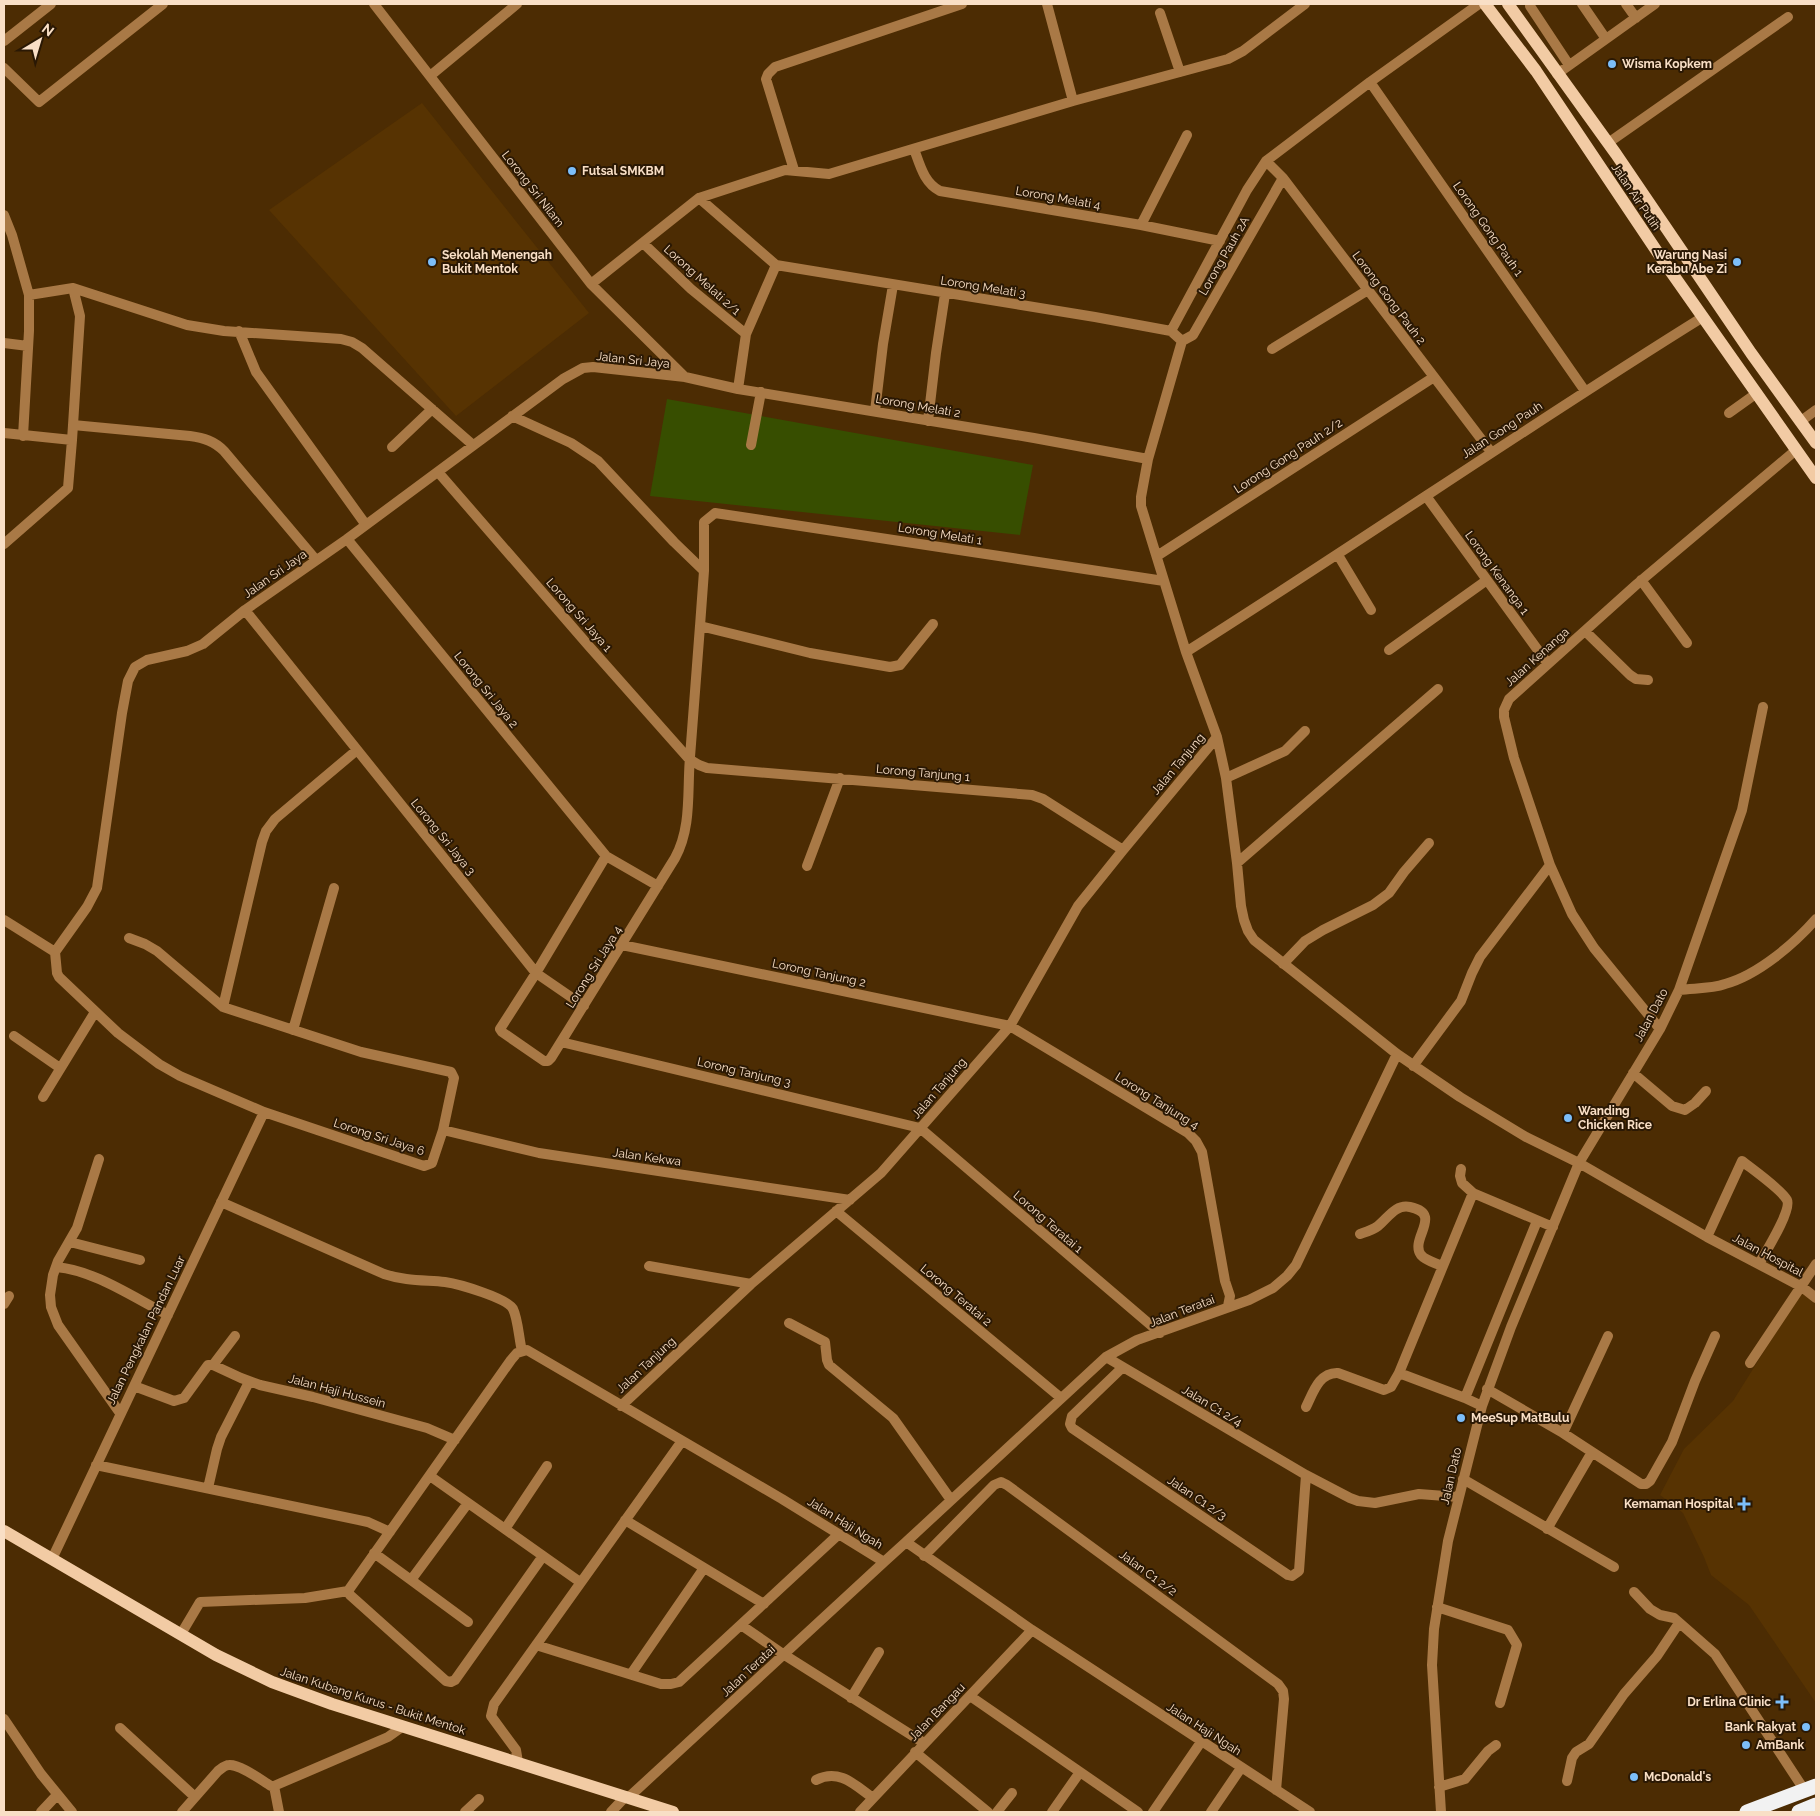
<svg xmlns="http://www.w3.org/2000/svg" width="1820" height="1816" viewBox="0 0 1820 1816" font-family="Raleway,sans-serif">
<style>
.built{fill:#573302}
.green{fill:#374e00}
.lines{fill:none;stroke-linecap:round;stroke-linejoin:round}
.minor{stroke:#a97946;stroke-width:10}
.major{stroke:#f2cba4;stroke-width:12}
.highway{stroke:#f2f2f2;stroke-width:15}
.poi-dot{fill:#7cbef9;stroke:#2a1804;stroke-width:2}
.labels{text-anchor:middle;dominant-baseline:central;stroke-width:4;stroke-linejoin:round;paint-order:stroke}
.poi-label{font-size:12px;font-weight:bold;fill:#f9dfc6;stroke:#2a1804;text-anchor:start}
.street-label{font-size:12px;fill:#f9dfc6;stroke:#2a1804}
</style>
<rect width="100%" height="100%" fill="#4c2c03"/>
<path class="built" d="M 422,103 L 589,313 L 456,416 L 269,210 Z
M 1801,1292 L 1816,1304 L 1816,1703 L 1749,1605 L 1711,1575 L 1704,1557 L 1683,1513 L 1660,1495 L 1684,1449 L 1733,1401 Z"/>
<path class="green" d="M 667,399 L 1033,465 L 1020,535 L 650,496 Z"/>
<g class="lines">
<path class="minor" d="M 374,4 L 591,284 L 685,377
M 1047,4 L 1073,101
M 1582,4 L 1606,39
M 1626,4 L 1636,18
M 1530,6 L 1569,65
M 1160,13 L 1180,72
M 4,41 L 51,4
M 4,68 L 39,102 L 163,4
M 1557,74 L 1655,4
M 430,76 L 517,4
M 1370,82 L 1585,391
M 1608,143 L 1788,17
M 914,149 C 920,165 924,183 940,191 L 1141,225 L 1220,241
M 1266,161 L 1283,178 L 1491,452
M 794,170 L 766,79 L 768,74 L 775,67 L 962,4
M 699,198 L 785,170 L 829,174 L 1073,101 L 1228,59 L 1243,51 L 1305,4
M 4,215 L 12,235 L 29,295 L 29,331 L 23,436
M 1141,225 L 1187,135
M 643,243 L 691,289 L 746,334
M 776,265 L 1095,317 L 1171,331 L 1182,341
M 591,284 L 699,198 L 776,265
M 29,295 L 73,288 L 187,325 L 224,331 L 341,339 L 352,342 L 362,348 L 473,445
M 239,331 L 256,372 L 366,525
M 1171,331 L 1247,190 L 1266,161 L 1370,82 L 1479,4
M 1182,341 L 1148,459 L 1141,497 L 1141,506 L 1186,652 L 1217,737 L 1226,778 L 1237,863 L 1241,906 L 1244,920 L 1248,931 L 1254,940 L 1397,1054 L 1460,1097 L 1526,1137 L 1579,1163 L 1707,1237 L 1802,1287 L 1816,1298
M 1182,341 L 1193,335 L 1283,178
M 4,343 L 28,346
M 1272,349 L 1368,290
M 738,389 L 746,334 L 776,265
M 875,411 L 883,344 L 893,285
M 1729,413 L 1757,393
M 512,416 L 571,443 L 598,461 L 674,542 L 704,571
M 928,421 L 936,353 L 945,294
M 1801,421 L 1816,410
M 73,425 L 80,316 L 73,288
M 4,433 L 72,440 L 73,425 L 190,436 C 204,438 214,441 224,451 L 316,560
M 751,445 L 761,392
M 392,447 L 432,409
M 438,472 L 588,645 L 689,759 L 699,765 L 707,768 L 1032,795 L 1043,799 L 1123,850
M 1426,496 L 1548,664
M 347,539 L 606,856 L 658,886
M 4,544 L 68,488 L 72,440
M 1338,555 L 1371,610
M 1157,556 L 1434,377
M 1641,580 L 1687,643
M 245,610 L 536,973 L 584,1006
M 933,624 L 900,665 L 890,667 L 810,653 L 700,626 L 704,571 L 704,522 L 715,513 L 1164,581
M 1585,631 L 1630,675 L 1636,679 L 1648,680
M 1389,650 L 1487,580
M 1186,652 C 1360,542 1529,425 1703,317
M 1226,778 L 1285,751 L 1305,731
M 606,856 L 536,973 L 500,1029 L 502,1032 L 544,1061 L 548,1061 L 551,1058 L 675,858 C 692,827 687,791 690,757 C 693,713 697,670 700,626
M 1237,863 L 1438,689
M 807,866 L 840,778
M 4,920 L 55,952
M 622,945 L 1010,1026 L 1188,1133 L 1196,1141 L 1202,1152 L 1225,1281 L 1230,1296 L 1228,1306
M 55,952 L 87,907 L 97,888 L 122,713 L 128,681 L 135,667 L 147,660 L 187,651 L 203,644 L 245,610 L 347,539 L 563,379 L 583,368 L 593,367 L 685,377 L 738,389 L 1034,438 L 1148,459
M 55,952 L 57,973 L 59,977 L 118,1033 L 159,1064 L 180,1076 L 264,1112 L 424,1166 L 432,1163 L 443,1130 L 454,1078 L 451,1072 L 361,1052 L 223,1007 L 157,951 L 145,944 L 129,938
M 1283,964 L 1305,941 L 1323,930 L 1373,905 L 1389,893 L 1404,872 L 1429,843
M 1679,990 L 1742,810 L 1763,707
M 223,1007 L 262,842 L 266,831 L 275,819 L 357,750
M 1660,1029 L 1594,948 L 1572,914 L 1550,865 L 1514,758 L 1504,717 L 1504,710 L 1509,699 L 1637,584 L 1796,450
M 293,1030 L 334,888
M 14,1036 L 60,1068
M 561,1042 L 920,1128 L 1160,1333
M 1413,1066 L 1461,1001 L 1472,973 L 1480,957 L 1550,865
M 1633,1073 L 1672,1106 L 1685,1110 L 1695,1103 L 1706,1091
M 43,1097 L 95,1012
M 443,1130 L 539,1153 L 850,1200
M 99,1159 L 77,1228 L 58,1261 L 53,1275 L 50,1295 L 51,1307 L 58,1325 L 120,1413
M 1461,1169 L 1460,1176 L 1462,1183 L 1473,1193 L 1553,1227
M 221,1202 L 384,1274 C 405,1281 424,1280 445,1282 C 459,1284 507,1298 513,1309 C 518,1319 519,1339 522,1351
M 836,1211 L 1061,1398
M 1360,1234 C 1366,1232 1373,1230 1378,1226 C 1388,1218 1395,1204 1410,1207 C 1444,1214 1409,1239 1421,1255 C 1426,1261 1436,1263 1442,1266
M 1707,1237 L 1742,1161 C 1752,1169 1782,1190 1787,1200 C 1792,1210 1765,1253 1759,1264
M 70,1242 L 140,1260
M 649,1266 L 751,1284
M 56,1267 C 94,1270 134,1298 168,1315
M 4,1304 L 9,1296
M 789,1323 L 825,1342 L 827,1360 L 829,1365 L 893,1418 L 951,1500
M 1106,1357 L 1306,1475 L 1350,1498 L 1358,1501 L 1375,1503 L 1419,1494 L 1458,1497
M 1750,1363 L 1816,1264
M 213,1365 L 241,1378 L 260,1385 L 313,1397 L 427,1428 L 455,1440
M 1123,1367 L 1072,1416 L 1070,1424 L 1072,1428 L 1288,1575 L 1292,1576 L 1299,1571 L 1306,1475
M 134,1386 L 174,1401 L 184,1398 L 208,1365 L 213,1365 L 235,1336
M 1487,1389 L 1563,1433 L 1641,1484 L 1646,1484 L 1650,1481 L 1672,1442 L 1695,1381 L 1715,1336
M 1465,1398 L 1399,1373 L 1473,1193
M 621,1406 L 751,1284 L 881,1173 L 1010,1026 L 1078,906 L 1123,850 L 1217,737
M 1482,1406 L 1465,1398 L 1537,1221
M 1306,1407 C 1313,1393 1319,1372 1338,1373 L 1384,1390 L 1391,1387 L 1399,1373
M 1563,1433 L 1608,1336
M 96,1465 L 368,1522 L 390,1532
M 430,1476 L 580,1582
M 1463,1479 L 1614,1567
M 208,1488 L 217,1449 L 221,1437 L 249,1382
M 625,1520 L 764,1604
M 505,1529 L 547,1466
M 1547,1529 L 1592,1452
M 906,1542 L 1106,1357 L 1137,1340 L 1249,1300 L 1273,1288 L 1287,1276 L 1296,1265 L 1397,1054
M 374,1553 L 411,1580 L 468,1503
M 543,1556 L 455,1680 L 451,1682 L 446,1681 L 350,1595 L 348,1591 L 511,1360 L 517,1353 L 527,1350 L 782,1499 L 884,1562 L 906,1542 L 1032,1630 L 1310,1812
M 924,1556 L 994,1485 L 1001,1482 L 1007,1485 L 1278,1684 L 1283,1691 L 1284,1699 L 1276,1790
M 52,1559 L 264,1112
M 411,1580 L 468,1622
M 1634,1592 L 1650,1609 L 1660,1615 L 1674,1618 L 1715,1654 L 1805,1791
M 1437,1607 L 1508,1630 L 1517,1645 L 1500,1703
M 741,1625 L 783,1654 L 924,1743
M 181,1634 L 200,1602 L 305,1598 L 348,1591
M 536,1645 L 661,1684 L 671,1684 L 679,1682 L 839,1534
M 631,1674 L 704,1568
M 970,1696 L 1138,1812
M 851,1698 L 879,1652
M 4,1719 L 41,1774 L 72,1812
M 120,1728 L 195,1797
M 915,1752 L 988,1812
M 518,1762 L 516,1750 L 491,1716 L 494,1704 L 682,1441
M 816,1780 C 839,1768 855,1785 873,1798
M 1567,1781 L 1572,1758 L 1576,1752 L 1589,1744 L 1624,1694 L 1657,1656 L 1679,1623
M 274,1786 L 279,1812
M 1439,1787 L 1465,1779 L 1488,1751 L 1496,1745
M 629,1797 L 884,1562
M 41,1812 L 57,1795
M 182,1812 L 218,1771 C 222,1768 225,1765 229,1765 C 240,1764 261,1780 271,1786 L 274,1786 L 388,1737 L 402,1727
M 465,1812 L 479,1799
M 611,1812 L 626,1796
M 860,1812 L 1032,1630
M 997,1812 L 1012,1793
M 1052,1812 L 1080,1772
M 1153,1812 L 1201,1742
M 1211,1812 L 1241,1768
M 1441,1812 L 1432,1665 L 1434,1629 L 1448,1541 L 1482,1406 L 1511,1327 L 1579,1163 L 1660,1029 L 1679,990 C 1694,988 1711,989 1725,984 C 1758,975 1794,944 1816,919"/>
<path class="major" d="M 1485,4 L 1536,71 L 1662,259 L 1816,478
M 1508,4 L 1616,154 L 1751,353 L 1816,443
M 4,1531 L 216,1655 L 272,1682 L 332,1704 L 673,1812"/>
<path class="highway" d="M 1747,1812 L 1816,1786
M 1799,1812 L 1816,1805"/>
</g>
<g class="poi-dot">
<circle cx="1612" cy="64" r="5"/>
<circle cx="572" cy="171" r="5"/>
<circle cx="432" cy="262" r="5"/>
<circle cx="1737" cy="262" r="5"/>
<circle cx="1568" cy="1118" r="5"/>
<circle cx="1461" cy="1418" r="5"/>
<path d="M1741.5 1496.5h5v5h5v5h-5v5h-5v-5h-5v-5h5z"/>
<path d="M1779.5 1694.5h5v5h5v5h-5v5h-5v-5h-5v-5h5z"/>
<circle cx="1806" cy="1727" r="5"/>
<circle cx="1746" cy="1745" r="5"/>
<circle cx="1634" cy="1777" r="5"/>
</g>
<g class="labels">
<g class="poi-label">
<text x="1622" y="64">Wisma Kopkem</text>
<text x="582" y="171">Futsal SMKBM</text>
<text x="442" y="255">Sekolah Menengah<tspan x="442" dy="14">Bukit Mentok</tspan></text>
<text x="1727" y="255" text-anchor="end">Warung Nasi<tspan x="1727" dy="14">Kerabu Abe Zi</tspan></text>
<text x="1578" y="1111">Wanding<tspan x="1578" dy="14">Chicken Rice</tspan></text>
<text x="1471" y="1418">MeeSup MatBulu</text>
<text x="1733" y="1504" text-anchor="end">Kemaman Hospital</text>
<text x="1771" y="1702" text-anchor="end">Dr Erlina Clinic</text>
<text x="1796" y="1727" text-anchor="end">Bank Rakyat</text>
<text x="1756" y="1745">AmBank</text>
<text x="1644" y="1777">McDonald's</text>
</g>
<g class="street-label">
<text transform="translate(533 189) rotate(52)">Lorong Sri Nilam</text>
<text transform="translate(1636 197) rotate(56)">Jalan Air Putih</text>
<text transform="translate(1058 198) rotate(10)">Lorong Melati 4</text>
<text transform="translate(1488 229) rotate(55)">Lorong Gong Pauh 1</text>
<text transform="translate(1224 256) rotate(-60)">Lorong Pauh 2A</text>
<text transform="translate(702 280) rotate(42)">Lorong Melati 2/1</text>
<text transform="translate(983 287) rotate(9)">Lorong Melati 3</text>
<text transform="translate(1389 298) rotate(53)">Lorong Gong Pauh 2</text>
<text transform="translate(633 360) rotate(6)">Jalan Sri Jaya</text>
<text transform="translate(918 406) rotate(10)">Lorong Melati 2</text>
<text transform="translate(1502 430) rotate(-33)">Jalan Gong Pauh</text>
<text transform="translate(1288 456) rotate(-33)">Lorong Gong Pauh 2/2</text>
<text transform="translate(940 534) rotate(9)">Lorong Melati 1</text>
<text transform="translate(1497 573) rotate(54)">Lorong Kenanga 1</text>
<text transform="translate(275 574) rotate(-35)">Jalan Sri Jaya</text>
<text transform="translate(579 615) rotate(49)">Lorong Sri Jaya 1</text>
<text transform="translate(1537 657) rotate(-42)">Jalan Kenanga</text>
<text transform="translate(486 690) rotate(51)">Lorong Sri Jaya 2</text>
<text transform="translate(1178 764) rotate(-50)">Jalan Tanjung</text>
<text transform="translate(923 773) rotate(5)">Lorong Tanjung 1</text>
<text transform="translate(443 837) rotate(51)">Lorong Sri Jaya 3</text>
<text transform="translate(594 967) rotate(-58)">Lorong Sri Jaya 4</text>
<text transform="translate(819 973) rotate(12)">Lorong Tanjung 2</text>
<text transform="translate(1651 1015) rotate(-62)">Jalan Dato</text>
<text transform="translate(744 1072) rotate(13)">Lorong Tanjung 3</text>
<text transform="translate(939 1088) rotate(-49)">Jalan Tanjung</text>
<text transform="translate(1157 1101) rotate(32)">Lorong Tanjung 4</text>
<text transform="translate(379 1137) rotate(18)">Lorong Sri Jaya 6</text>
<text transform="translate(647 1157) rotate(8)">Jalan Kekwa</text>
<text transform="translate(1048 1222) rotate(41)">Lorong Teratai 1</text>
<text transform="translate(1768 1255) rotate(28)">Jalan Hospital</text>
<text transform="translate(956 1295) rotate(40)">Lorong Teratai 2</text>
<text transform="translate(1182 1311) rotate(-21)">Jalan Teratai</text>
<text transform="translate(146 1330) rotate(-64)">Jalan Pengkalan Pandan Luar</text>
<text transform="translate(646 1365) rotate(-43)">Jalan Tanjung</text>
<text transform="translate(337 1391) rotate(15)">Jalan Haji Hussein</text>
<text transform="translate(1212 1406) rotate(31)">Jalan C1 2/4</text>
<text transform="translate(1451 1476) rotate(-77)">Jalan Dato</text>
<text transform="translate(1197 1498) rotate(34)">Jalan C1 2/3</text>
<text transform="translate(845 1523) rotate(32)">Jalan Haji Ngah</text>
<text transform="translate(1148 1573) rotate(36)">Jalan C1 2/2</text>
<text transform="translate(748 1671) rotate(-43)">Jalan Teratai</text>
<text transform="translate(373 1701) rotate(18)">Jalan Kubang Kurus - Bukit Mentok</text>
<text transform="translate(937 1712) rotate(-46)">Jalan Bangau</text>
<text transform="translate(1204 1729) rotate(33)">Jalan Haji Ngah</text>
</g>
</g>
<rect width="1820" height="1816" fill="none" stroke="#f9dfc6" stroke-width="10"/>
<g transform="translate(40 40) rotate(38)" stroke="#2a1804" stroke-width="4" paint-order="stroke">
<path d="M0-4L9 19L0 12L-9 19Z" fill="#f9dfc6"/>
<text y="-8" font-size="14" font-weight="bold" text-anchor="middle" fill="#f9dfc6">N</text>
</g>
</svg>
